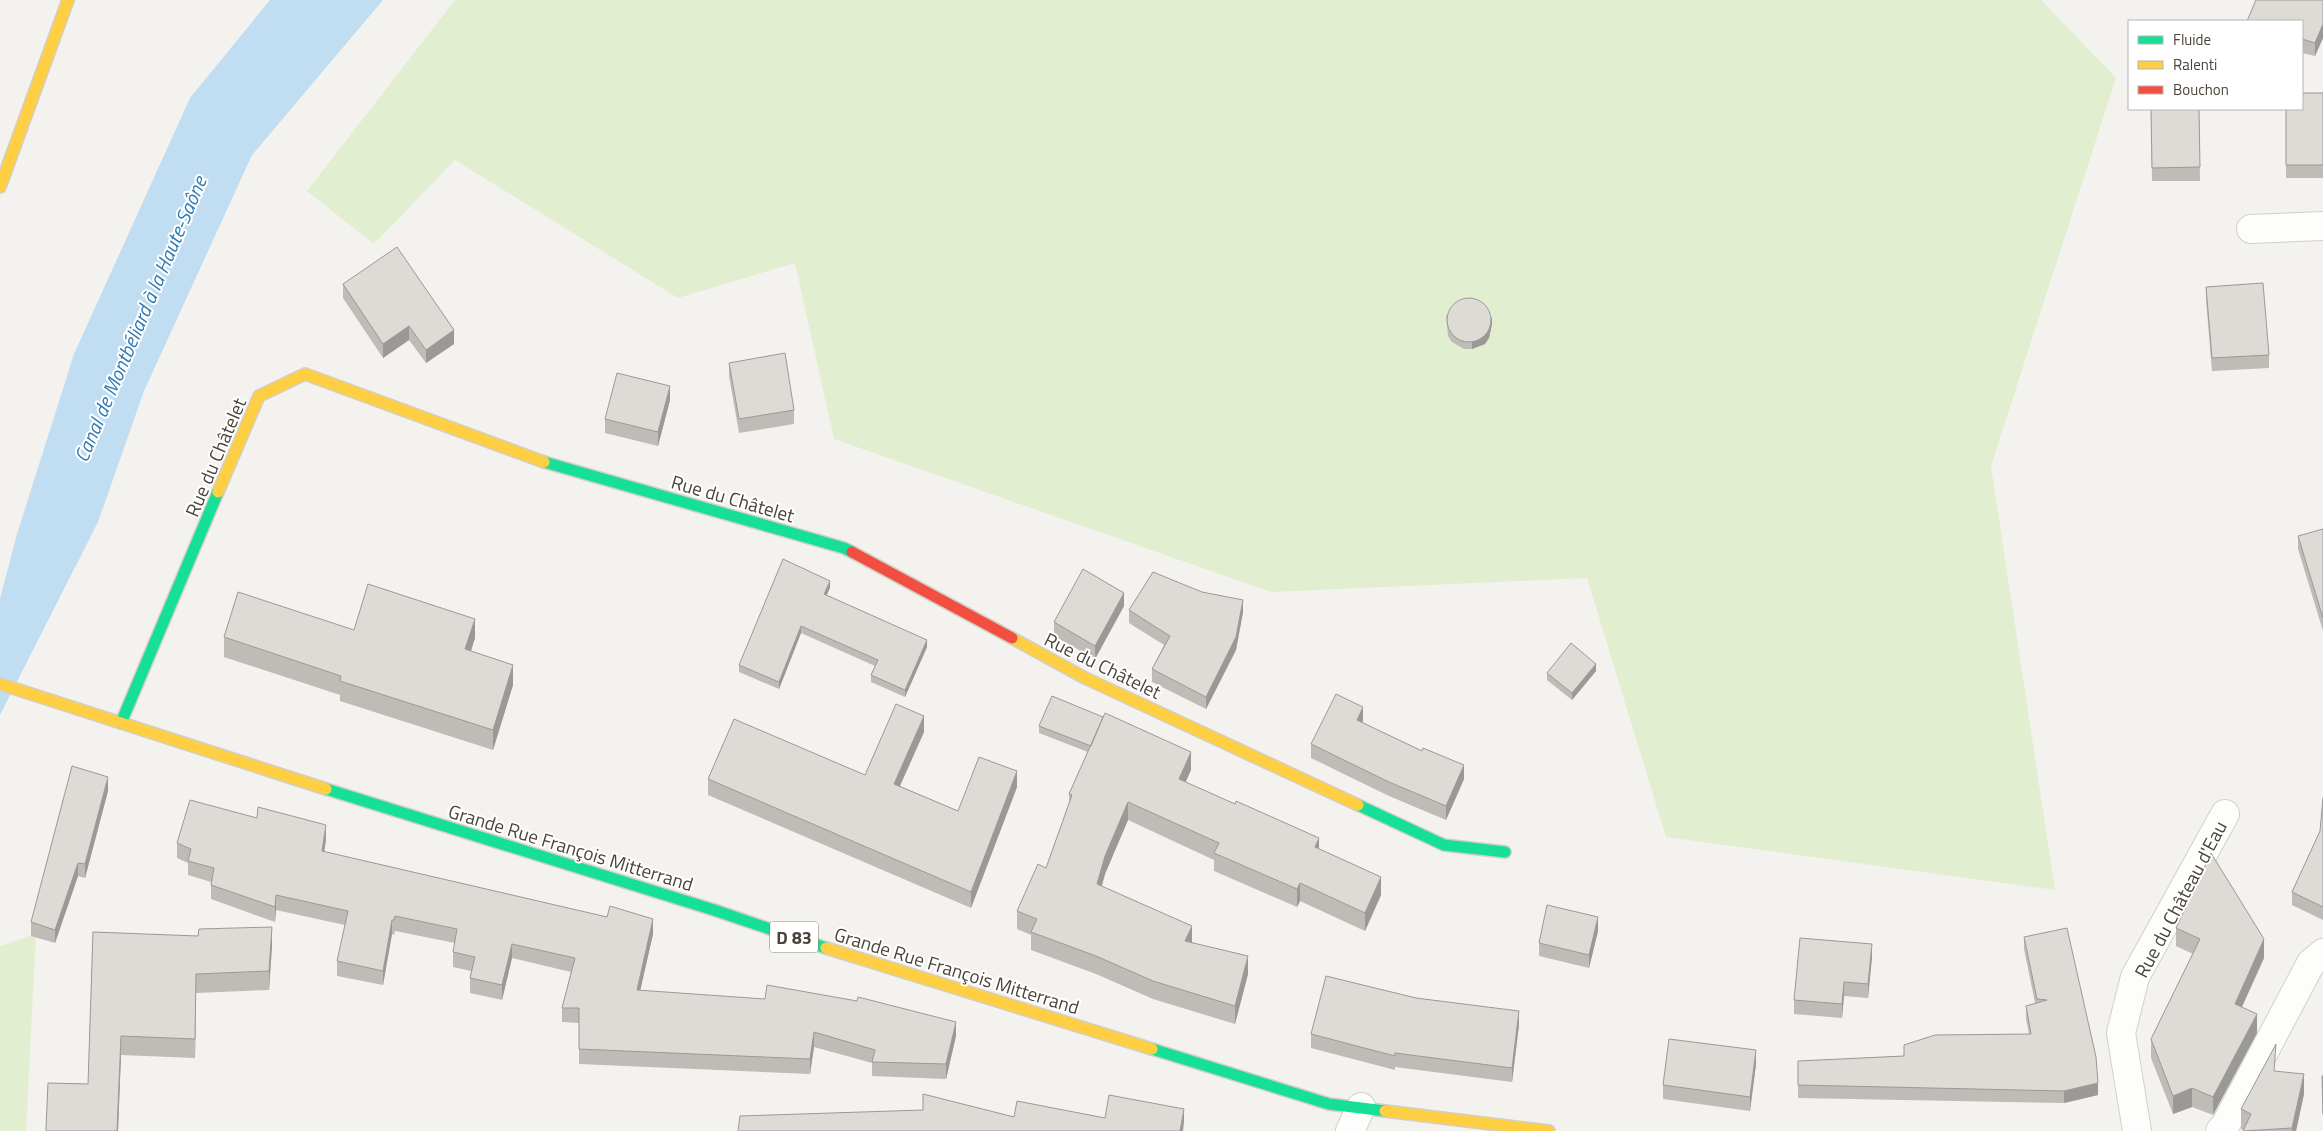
<svg xmlns="http://www.w3.org/2000/svg" width="2323" height="1131" viewBox="0 0 2323 1131" font-family="'Titillium Web',sans-serif">
<style>
.green{fill:#e1eecf}
.water{fill:#c0ddf1}
.lines{fill:none;stroke-linecap:round;stroke-linejoin:round}
.street-casing{stroke:#d2d0cb;stroke-width:30}
.fast-casing{stroke:#d3cfc5;stroke-width:14}
.slow-casing{stroke:#d3cfc5;stroke-width:14}
.jam-casing{stroke:#d3cfc5;stroke-width:14}
.street{stroke:#fdfdfc;stroke-width:28}
.fast{stroke:#16e098;stroke-width:11}
.slow{stroke:#ffcf43;stroke-width:11}
.jam{stroke:#f24e42;stroke-width:11}
.wall{fill:#bfbcb8}
.shaded-wall{fill:#9b9996}
.building{fill:#dedbd6;stroke:#9b9996}
.labels{text-anchor:middle;dominant-baseline:central;stroke-width:4;stroke-linejoin:round;paint-order:stroke}
.shield{fill:#fff;stroke:#817c74;stroke-width:1}
.shield-label{font-size:18px;font-weight:bold;fill:#4b4439}
.street-label{font-size:19px;fill:#4b4439;stroke:#fff}
.water-label{font-size:20px;font-style:italic;fill:#2e7ab2;stroke:#fff}
</style>
<rect width="100%" height="100%" fill="#f4f2ee"/>
<path class="green" d="M 455,0 L 2041,0 L 2116,78 L 1991,466 L 2055,890 L 1666,837 L 1587,578 L 1271,592 L 834,439 L 795,263 L 678,298 L 455,160 L 374,244 L 307,191 Z
M 36,934 L 26,1131 L 0,1131 L 0,946 Z"/>
<path class="water" d="M 270,0 L 383,0 L 252,155 L 144,391 L 98,522 L 0,715 L 0,599 L 17,534 L 74,354 L 190,98 Z"/>
<g class="lines">
<g class="street-casing">
<path id="street" d="M 2251,229 L 2323,226
M 1350,1131 L 1361,1107
M 2137,1131 L 2121,1033 L 2135,977 L 2225,814
M 2220,1131 L 2226,1124 L 2311,963 L 2323,953"/>
</g>
<g class="fast-casing">
<path id="fast" d="M 544,462 L 844,548 L 852,552
M 121,723 L 218,492
M 326,789 L 714,910 L 826,948
M 1358,805 L 1444,845 L 1505,852
M 1152,1049 L 1329,1104 L 1385,1111"/>
</g>
<g class="slow-casing">
<path id="slow" d="M 0,187 L 68,0
M 218,492 L 259,396 L 305,374 L 544,462
M 1012,638 L 1085,678 L 1358,805
M 0,684 L 326,789
M 826,948 L 1152,1049
M 1385,1111 L 1549,1131"/>
</g>
<g class="jam-casing">
<path id="jam" d="M 852,552 L 1012,638"/>
</g>
<use href="#street" class="street"/>
<use href="#fast" class="fast"/>
<use href="#slow" class="slow"/>
<use href="#jam" class="jam"/>
</g>
<path class="wall" d="M 2323,0 L 2323,38 L 2315,56 L 2302,53 L 2302,21 Z
M 2323,93 L 2323,178 L 2286,178 L 2286,109 Z
M 2151,109 L 2199,109 L 2200,181 L 2152,181 Z
M 343,284 L 454,344 L 426,363 L 409,340 L 383,358 L 343,298 Z
M 2206,287 L 2269,355 L 2269,368 L 2212,371 L 2206,300 Z
M 1446,315 L 1492,324 L 1489,338 L 1485,344 L 1472,349 L 1464,349 L 1452,342 L 1448,336 Z
M 729,363 L 794,410 L 794,424 L 739,433 L 729,376 Z
M 670,400 L 658,446 L 605,433 L 605,419 Z
M 2323,529 L 2323,631 L 2298,549 L 2298,536 Z
M 830,588 L 826,595 L 927,647 L 905,697 L 871,682 L 871,675 L 875,666 L 801,633 L 779,689 L 739,672 L 739,665 Z
M 1124,606 L 1095,659 L 1054,636 L 1054,622 Z
M 1129,610 L 1243,612 L 1236,650 L 1206,709 L 1152,682 L 1152,669 L 1164,645 L 1129,623 Z
M 354,630 L 475,638 L 471,651 L 513,685 L 493,750 L 340,701 L 340,695 L 224,657 L 224,637 Z
M 1596,671 L 1572,700 L 1547,680 L 1547,673 Z
M 1363,721 L 1362,722 L 1464,779 L 1446,820 L 1389,796 L 1311,758 L 1311,744 Z
M 1039,726 L 1191,770 L 1185,782 L 1319,849 L 1381,895 L 1365,931 L 1300,901 L 1297,907 L 1214,871 L 1214,860 L 1128,820 L 1105,874 L 1102,886 L 1192,942 L 1248,974 L 1235,1024 L 1153,999 L 1096,974 L 1031,950 L 1031,935 L 1017,929 L 1017,911 L 1046,868 L 1069,803 L 1069,794 L 1088,752 L 1039,733 Z
M 924,732 L 900,786 L 958,811 L 1017,787 L 971,908 L 708,795 L 708,779 L 865,775 Z
M 108,791 L 85,878 L 78,876 L 55,943 L 31,936 L 31,922 Z
M 2323,798 L 2323,920 L 2292,905 L 2292,892 L 2320,831 Z
M 257,818 L 326,840 L 324,852 L 653,934 L 640,990 L 956,1036 L 946,1079 L 872,1076 L 872,1063 L 814,1047 L 810,1074 L 579,1064 L 579,1023 L 562,1022 L 562,1008 L 571,972 L 512,958 L 502,1000 L 470,993 L 470,978 L 471,971 L 453,967 L 453,952 L 455,943 L 395,931 L 394,935 L 392,934 L 383,985 L 337,976 L 337,961 L 345,925 L 276,910 L 275,922 L 211,899 L 211,882 L 188,875 L 188,863 L 177,858 L 177,843 Z
M 2176,928 L 2264,958 L 2242,1007 L 2257,1033 L 2213,1115 L 2192,1107 L 2173,1114 L 2151,1058 L 2151,1039 L 2193,954 L 2176,946 Z
M 1598,931 L 1589,968 L 1539,956 L 1539,943 Z
M 93,932 L 272,946 L 269,990 L 196,993 L 195,1058 L 121,1055 L 118,1131 L 46,1131 L 48,1083 L 88,1084 Z
M 2024,937 L 2098,1095 L 2064,1103 L 1798,1098 L 1798,1061 L 1904,1056 L 2029,1034 L 2026,1019 L 2026,1006 L 2035,1003 L 2024,949 Z
M 1872,957 L 1868,998 L 1844,996 L 1842,1018 L 1794,1014 L 1794,1000 Z
M 1519,1025 L 1512,1082 L 1395,1067 L 1395,1070 L 1311,1048 L 1311,1034 Z
M 1756,1064 L 1750,1111 L 1663,1099 L 1663,1085 Z
M 2275,1071 L 2304,1094 L 2296,1131 L 2243,1131 L 2243,1130 L 2241,1129 L 2241,1109 Z"/>
<path class="shaded-wall" d="M 2323,24 L 2323,38 L 2315,56 L 2315,43 Z
M 1492,317 L 1492,324 L 1489,338 L 1485,344 L 1472,349 L 1472,342 Z
M 409,326 L 409,340 L 383,358 L 383,344 Z
M 454,330 L 454,344 L 426,363 L 426,350 Z
M 670,386 L 670,400 L 658,446 L 658,432 Z
M 830,581 L 830,588 L 824,601 L 824,594 Z
M 1124,593 L 1124,606 L 1095,659 L 1095,646 Z
M 1243,600 L 1243,612 L 1236,650 L 1206,709 L 1206,697 Z
M 475,619 L 475,638 L 465,669 L 465,649 Z
M 801,626 L 801,633 L 779,689 L 779,682 Z
M 927,640 L 927,647 L 905,697 L 905,690 Z
M 1596,664 L 1596,671 L 1572,700 L 1572,693 Z
M 513,665 L 513,685 L 493,750 L 493,730 Z
M 1363,707 L 1363,721 L 1357,733 L 1357,720 Z
M 924,716 L 924,732 L 894,799 L 894,784 Z
M 1191,752 L 1191,770 L 1179,797 L 1179,779 Z
M 1464,765 L 1464,779 L 1446,820 L 1446,806 Z
M 1017,771 L 1017,787 L 971,908 L 971,892 Z
M 108,777 L 108,791 L 85,878 L 85,864 Z
M 1128,802 L 1128,820 L 1105,874 L 1097,902 L 1097,884 L 1105,856 Z
M 326,825 L 326,840 L 322,866 L 322,851 Z
M 1319,838 L 1319,856 L 1315,847 Z
M 78,863 L 78,876 L 55,943 L 55,930 Z
M 1381,877 L 1381,895 L 1365,931 L 1365,913 Z
M 1300,883 L 1300,901 L 1297,907 L 1297,889 Z
M 276,895 L 276,910 L 275,922 L 275,907 Z
M 1598,917 L 1598,931 L 1589,968 L 1589,955 Z
M 653,919 L 653,934 L 637,1005 L 637,990 Z
M 392,920 L 392,934 L 383,985 L 383,971 Z
M 1192,926 L 1192,944 L 1185,941 Z
M 272,927 L 272,946 L 269,990 L 269,971 Z
M 2264,939 L 2264,958 L 2235,1022 L 2235,1004 Z
M 512,944 L 512,958 L 502,1000 L 502,985 Z
M 1872,944 L 1872,957 L 1868,998 L 1868,984 Z
M 1248,956 L 1248,974 L 1235,1024 L 1235,1006 Z
M 196,974 L 196,993 L 195,1058 L 195,1039 Z
M 1844,982 L 1844,996 L 1842,1018 L 1842,1004 Z
M 1519,1011 L 1519,1025 L 1512,1082 L 1512,1068 Z
M 2257,1014 L 2257,1033 L 2213,1115 L 2213,1097 Z
M 956,1022 L 956,1036 L 946,1079 L 946,1064 Z
M 814,1032 L 814,1047 L 810,1074 L 810,1059 Z
M 121,1036 L 121,1055 L 118,1131 L 117,1131 Z
M 1756,1050 L 1756,1064 L 1750,1111 L 1750,1097 Z
M 2304,1074 L 2304,1094 L 2296,1131 L 2292,1131 L 2292,1128 Z
M 2098,1083 L 2098,1095 L 2064,1103 L 2064,1091 Z
M 2192,1088 L 2192,1107 L 2173,1114 L 2173,1096 Z
M 1184,1109 L 1184,1122 L 1183,1131 L 1180,1131 Z"/>
<path class="building" d="M 2256,0 L 2323,0 L 2323,24 L 2315,43 L 2302,39 L 2302,21 L 2247,21 Z
M 2302,93 L 2323,93 L 2323,165 L 2286,165 L 2286,109 L 2302,109 Z
M 2151,109 L 2199,109 L 2200,167 L 2152,168 Z
M 397,247 L 454,330 L 426,350 L 409,326 L 383,344 L 343,284 Z
M 2263,283 L 2269,355 L 2212,358 L 2206,287 Z
M1447 320a22 22 0 1 1 44 0a22 22 0 1 1-44 0Z
M 785,353 L 794,410 L 739,419 L 729,363 Z
M 617,373 L 670,386 L 658,432 L 605,419 Z
M 2323,529 L 2323,618 L 2298,536 Z
M 783,559 L 830,581 L 824,594 L 927,640 L 905,690 L 871,675 L 878,660 L 801,626 L 779,682 L 739,665 Z
M 1083,569 L 1124,593 L 1095,646 L 1054,622 Z
M 1153,572 L 1202,592 L 1243,600 L 1236,637 L 1206,697 L 1152,669 L 1170,636 L 1129,610 Z
M 368,584 L 475,619 L 465,649 L 513,665 L 493,730 L 340,681 L 341,676 L 224,637 L 238,592 L 354,630 Z
M 1571,643 L 1596,664 L 1572,693 L 1547,673 Z
M 1336,694 L 1363,707 L 1357,720 L 1422,751 L 1423,748 L 1464,765 L 1446,806 L 1389,782 L 1311,744 Z
M 1052,696 L 1103,717 L 1091,746 L 1039,726 Z
M 896,704 L 924,716 L 894,784 L 958,811 L 979,757 L 1017,771 L 971,892 L 708,779 L 734,719 L 865,775 Z
M 1105,713 L 1191,752 L 1179,779 L 1235,804 L 1236,801 L 1319,838 L 1315,847 L 1381,877 L 1365,913 L 1300,883 L 1297,889 L 1214,853 L 1219,843 L 1128,802 L 1105,856 L 1097,884 L 1192,926 L 1185,941 L 1248,956 L 1235,1006 L 1153,981 L 1096,956 L 1031,932 L 1037,919 L 1017,911 L 1038,864 L 1046,868 L 1072,795 L 1069,794 Z
M 72,766 L 108,777 L 85,864 L 78,863 L 55,930 L 31,922 Z
M 2323,798 L 2323,907 L 2292,892 L 2320,831 Z
M 190,800 L 257,818 L 258,807 L 326,825 L 322,851 L 607,917 L 610,906 L 653,919 L 637,990 L 765,999 L 767,985 L 857,1001 L 858,997 L 956,1022 L 946,1064 L 872,1062 L 875,1050 L 814,1032 L 810,1059 L 579,1049 L 579,1008 L 562,1008 L 575,958 L 512,944 L 502,985 L 470,978 L 475,957 L 453,952 L 457,929 L 395,916 L 394,920 L 392,920 L 383,971 L 337,961 L 348,911 L 276,895 L 275,907 L 211,885 L 214,868 L 188,861 L 191,849 L 177,843 Z
M 2211,853 L 2264,939 L 2235,1004 L 2257,1014 L 2213,1097 L 2192,1088 L 2173,1096 L 2151,1039 L 2200,939 L 2176,928 Z
M 1547,905 L 1598,917 L 1589,955 L 1539,943 Z
M 272,927 L 269,971 L 196,974 L 195,1039 L 121,1036 L 117,1131 L 46,1131 L 46,1128 L 48,1083 L 88,1084 L 93,932 L 198,936 L 199,929 Z
M 2067,928 L 2096,1057 L 2098,1083 L 2064,1091 L 1798,1085 L 1798,1061 L 1904,1056 L 1904,1045 L 1935,1035 L 2031,1034 L 2026,1006 L 2047,1000 L 2037,999 L 2024,937 Z
M 1800,938 L 1872,944 L 1868,984 L 1844,982 L 1842,1004 L 1794,1000 Z
M 1326,976 L 1416,998 L 1519,1011 L 1512,1068 L 1395,1053 L 1395,1056 L 1311,1034 Z
M 1669,1039 L 1756,1050 L 1750,1097 L 1663,1085 Z
M 2276,1044 L 2274,1071 L 2304,1074 L 2292,1128 L 2243,1131 L 2251,1114 L 2241,1109 Z
M 2322,1076 L 2323,1076 L 2323,1114 Z
M 923,1094 L 1014,1117 L 1017,1101 L 1105,1118 L 1109,1095 L 1184,1109 L 1180,1131 L 738,1131 L 740,1116 L 923,1110 Z"/>
<g class="labels">
<rect class="shield" x="770" y="921.5" width="48" height="31" rx="4"/>
<g class="shield-label">
<text x="794" y="937">D 83</text>
</g>
<g class="street-label">
<text transform="translate(215 457) rotate(-67)">Rue du Châtelet</text>
<text transform="translate(733 498) rotate(16)">Rue du Châtelet</text>
<text transform="translate(1103 665) rotate(26)">Rue du Châtelet</text>
<text transform="translate(571 847) rotate(17)">Grande Rue François Mitterrand</text>
<text transform="translate(2180 899) rotate(-62)">Rue du Château d'Eau</text>
<text transform="translate(957 970) rotate(17)">Grande Rue François Mitterrand</text>
</g>
<g class="water-label">
<text transform="translate(140 319) rotate(-67)">Canal de Montbéliard à la Haute-Saône</text>
</g>
</g>
<rect x="2128" y="20" width="175" height="90" fill="#ffffff" stroke="#b7b4b0"/>
<rect x="2138" y="36" width="25" height="8" fill="#16e098" stroke="#b7b4b0"/>
<text x="2173" y="45" font-size="15" fill="#4b4439">Fluide</text>
<rect x="2138" y="61" width="25" height="8" fill="#ffcf43" stroke="#b7b4b0"/>
<text x="2173" y="70" font-size="15" fill="#4b4439">Ralenti</text>
<rect x="2138" y="86" width="25" height="8" fill="#f24e42" stroke="#b7b4b0"/>
<text x="2173" y="95" font-size="15" fill="#4b4439">Bouchon</text>
</svg>
